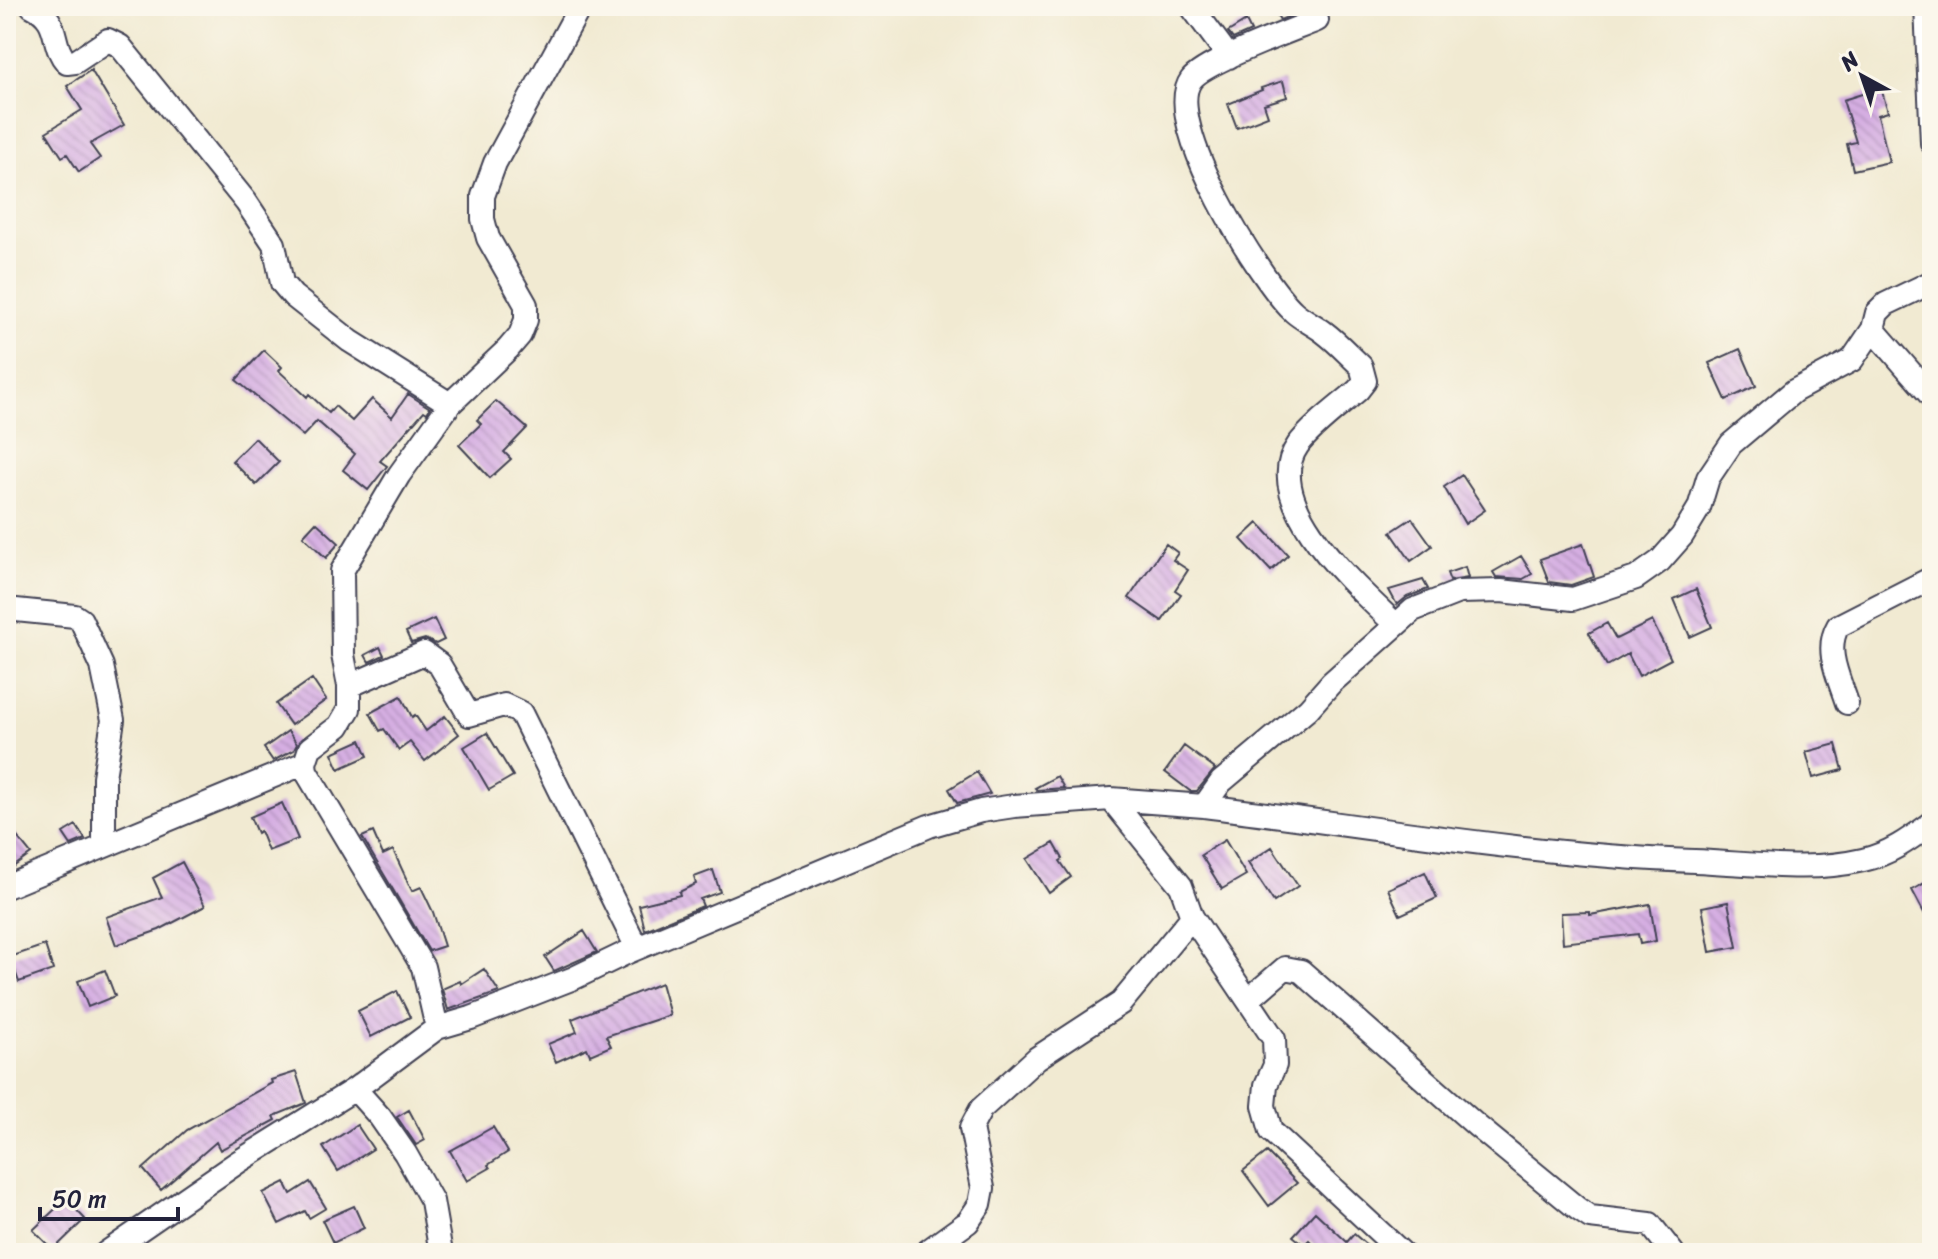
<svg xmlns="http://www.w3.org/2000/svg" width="1938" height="1259" viewBox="0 0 1938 1259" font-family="Sriracha,sans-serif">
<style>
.building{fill:url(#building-back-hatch)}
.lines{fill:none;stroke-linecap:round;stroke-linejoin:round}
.minor-casing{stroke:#414052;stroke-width:26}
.minor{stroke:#fff;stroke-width:22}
</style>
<defs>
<pattern id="building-back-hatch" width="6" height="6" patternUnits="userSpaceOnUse" patternTransform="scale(2)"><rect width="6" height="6" fill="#d5aee2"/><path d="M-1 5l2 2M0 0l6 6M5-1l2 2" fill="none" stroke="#b795c3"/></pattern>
</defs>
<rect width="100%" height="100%" fill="#fbf7ec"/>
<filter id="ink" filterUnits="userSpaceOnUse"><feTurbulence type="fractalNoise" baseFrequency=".0125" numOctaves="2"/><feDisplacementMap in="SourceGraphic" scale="16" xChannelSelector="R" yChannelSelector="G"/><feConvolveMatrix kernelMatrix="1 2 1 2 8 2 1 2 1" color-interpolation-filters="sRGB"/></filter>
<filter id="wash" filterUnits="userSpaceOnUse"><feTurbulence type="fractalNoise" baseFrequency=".006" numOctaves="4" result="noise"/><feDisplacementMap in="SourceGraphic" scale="32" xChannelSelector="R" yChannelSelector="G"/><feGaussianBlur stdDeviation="1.8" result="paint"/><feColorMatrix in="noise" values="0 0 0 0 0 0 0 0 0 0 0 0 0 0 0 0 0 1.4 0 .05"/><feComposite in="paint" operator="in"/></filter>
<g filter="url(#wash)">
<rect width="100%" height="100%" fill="#f1ead2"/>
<g id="blocks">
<path class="building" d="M 1288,6 L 1305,6 L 1307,9 L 1280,20 L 1277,15 Z
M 1246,21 L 1251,31 L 1233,39 L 1228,32 Z
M 91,70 L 124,125 L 90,144 L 100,158 L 79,172 L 67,154 L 62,157 L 46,132 L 82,110 L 67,86 Z
M 1283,81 L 1287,97 L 1264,104 L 1268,116 L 1237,128 L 1228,104 L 1262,90 L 1261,88 Z
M 1881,88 L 1888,112 L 1878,115 L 1889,162 L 1853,170 L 1847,144 L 1856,142 L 1843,100 Z
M 1740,349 L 1756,386 L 1726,400 L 1709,363 Z
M 264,350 L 282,367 L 279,371 L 307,397 L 309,394 L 329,413 L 335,406 L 352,421 L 372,399 L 392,417 L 408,394 L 430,408 L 427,413 L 424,411 L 380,461 L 387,466 L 368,490 L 343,470 L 355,454 L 317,421 L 303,436 L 236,380 Z
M 496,401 L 527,428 L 504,452 L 511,459 L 490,478 L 459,445 L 481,424 L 477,420 Z
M 255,438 L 279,462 L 256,485 L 232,461 Z
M 1462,475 L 1485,510 L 1465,524 L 1444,487 Z
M 1412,518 L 1432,546 L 1411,561 L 1391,532 Z
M 316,522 L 339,543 L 326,558 L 303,536 Z
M 1258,523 L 1288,555 L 1271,571 L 1241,539 Z
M 1166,544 L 1178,553 L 1173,560 L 1188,570 L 1175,590 L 1181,594 L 1162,621 L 1129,598 Z
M 1583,544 L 1594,577 L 1571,585 L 1549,582 L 1540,559 Z
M 1521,556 L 1532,574 L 1523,579 L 1496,577 L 1493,572 Z
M 1465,567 L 1468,578 L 1450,581 L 1447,573 Z
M 1423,580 L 1428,589 L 1407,597 L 1397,605 L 1389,590 Z
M 1696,589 L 1712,627 L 1690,637 L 1674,599 Z
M 434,619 L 444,640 L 436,644 L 425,639 L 411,643 L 406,632 Z
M 1652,621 L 1671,659 L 1639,676 L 1628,654 L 1607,666 L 1589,633 L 1607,623 L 1616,639 Z
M 380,647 L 384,655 L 369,662 L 365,655 Z
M 312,679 L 326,700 L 291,725 L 276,704 Z
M 401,696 L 412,717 L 415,715 L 426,731 L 445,716 L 459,734 L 425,761 L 410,742 L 399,750 L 384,729 L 380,731 L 370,713 Z
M 288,731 L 297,744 L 294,750 L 273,761 L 264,748 Z
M 487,733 L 513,776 L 489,790 L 464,747 Z
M 361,740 L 368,756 L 339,769 L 332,753 Z
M 1836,744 L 1843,770 L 1813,778 L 1806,752 Z
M 1184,746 L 1215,769 L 1197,791 L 1190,791 L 1165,772 Z
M 977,772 L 990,794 L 957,803 L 949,789 Z
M 1057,776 L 1064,788 L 1037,790 L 1035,788 Z
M 282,803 L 298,839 L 268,851 L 260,831 L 257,833 L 250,817 Z
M 6,823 L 31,854 L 6,872 Z
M 76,825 L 85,839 L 71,845 L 63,833 Z
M 373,832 L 383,855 L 393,850 L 412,891 L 421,887 L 433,912 L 444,946 L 429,951 L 362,837 Z
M 1225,840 L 1246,875 L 1222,889 L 1201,855 Z
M 1054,843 L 1063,859 L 1060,861 L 1071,877 L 1049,893 L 1027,859 Z
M 1272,847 L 1298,886 L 1274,902 L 1248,863 Z
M 182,862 L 205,906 L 159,930 L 116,945 L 106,917 L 162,897 L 153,878 Z
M 713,870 L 720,892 L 700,899 L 703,906 L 645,930 L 639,905 L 680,895 L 679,892 L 696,884 L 694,877 Z
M 1425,872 L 1437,898 L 1400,915 L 1388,889 Z
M 1932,879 L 1932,928 L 1912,890 Z
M 1728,902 L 1737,947 L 1710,952 L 1702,907 Z
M 1650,904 L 1656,941 L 1640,944 L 1638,934 L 1563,943 L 1561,913 L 1590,912 L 1590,915 Z
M 584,931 L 597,952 L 554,971 L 545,957 Z
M 45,945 L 53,970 L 19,982 L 10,957 Z
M 484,969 L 499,992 L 448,1010 L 442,989 L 460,981 L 461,984 Z
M 105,970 L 115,996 L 88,1007 L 78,981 Z
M 661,983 L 670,1015 L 606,1036 L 611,1046 L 590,1055 L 587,1048 L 556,1062 L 548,1044 L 577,1032 L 572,1019 Z
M 397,991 L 410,1017 L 371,1037 L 358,1011 Z
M 296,1072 L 306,1103 L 274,1116 L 276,1120 L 220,1150 L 216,1142 L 161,1190 L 143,1169 L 187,1130 L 272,1083 L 271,1080 Z
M 409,1110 L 425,1140 L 416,1145 L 397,1117 Z
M 357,1125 L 373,1149 L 338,1171 L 323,1147 Z
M 493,1127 L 508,1152 L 488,1165 L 490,1168 L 467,1181 L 450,1151 Z
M 1267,1152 L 1297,1183 L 1269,1206 L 1243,1171 Z
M 285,1182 L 291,1194 L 310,1182 L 326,1208 L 309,1218 L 305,1211 L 279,1224 L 263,1193 Z
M 66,1199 L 85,1219 L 53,1250 L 33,1230 Z
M 354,1206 L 364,1228 L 333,1243 L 322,1220 Z
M 1315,1212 L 1347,1242 L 1354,1234 L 1376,1253 L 1321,1253 L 1309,1240 L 1304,1245 L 1293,1236 Z"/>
</g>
</g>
<g filter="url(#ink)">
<use href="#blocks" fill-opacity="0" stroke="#414052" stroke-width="2"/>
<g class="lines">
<g class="minor-casing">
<path id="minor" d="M 32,6 C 62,21 49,43 67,63 L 75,62 L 108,40 L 120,46 L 246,202 L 274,244 L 282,283 L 293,296 L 350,341 L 450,404
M 1191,6 L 1229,57
M 1926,6 L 1932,143
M 1317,20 C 1291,31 1204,62 1191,80 C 1161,121 1261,282 1294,312 C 1303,320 1315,325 1325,333 C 1337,342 1349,355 1361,366 L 1365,381 L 1358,390 C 1340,406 1312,426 1298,445 C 1258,502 1359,589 1395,624
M 1873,329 L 1932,397
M 6,609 L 75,616 L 81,620 L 102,666 L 113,720 L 104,777 L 104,846
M 349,686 L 424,653 L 439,664 L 469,715 L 504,705 L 521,713 L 637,948
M 1847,703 C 1839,678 1824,650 1838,626 L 1932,578
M 1111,799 L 1181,886 L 1192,917 L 1274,1039 L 1275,1065 L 1266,1085 L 1264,1106 L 1271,1131 L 1402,1253
M 1204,806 C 1367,826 1529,855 1694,861 C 1750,863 1808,873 1863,860 C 1890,854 1910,839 1932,823
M 6,887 L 305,763
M 1248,1000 L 1285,968 L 1301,971 L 1477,1126 L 1578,1209 L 1590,1217 L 1650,1224 L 1673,1253
M 437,1028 L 423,967 L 306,771 L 305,763 L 310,748 L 339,726 L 349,709 L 349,686 L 343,655 L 342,571 L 399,475 L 450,404 L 508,349 L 520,335 L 526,320 L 526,305 L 488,238 L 483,219 L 483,196 L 495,163 L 576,14 L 577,6
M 355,1089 L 380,1117 L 405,1153 L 432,1201 L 441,1253
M 106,1253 L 238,1162 L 355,1089 L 437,1028 L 471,1018 L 574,978 L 628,952 L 929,826 L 981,811 L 1014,806 L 1111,799 L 1204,806 L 1221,782 L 1308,709 L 1331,683 L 1413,610 L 1459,592 L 1501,591 L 1573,599 L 1636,578 L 1660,561 L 1682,536 L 1699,508 L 1708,478 L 1731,444 L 1794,391 L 1852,360 L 1873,329 L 1877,313 L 1886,304 L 1932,282
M 925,1253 L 968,1222 L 980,1204 L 983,1188 L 971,1128 L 981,1109 L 1037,1058 L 1121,1003 L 1192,917"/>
</g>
<use href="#minor" class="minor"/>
</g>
</g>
<rect width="1938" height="1259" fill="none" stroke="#fbf7ec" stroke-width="32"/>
<g transform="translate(1862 76) rotate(320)" stroke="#fbf7ec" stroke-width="6" paint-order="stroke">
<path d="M0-6L14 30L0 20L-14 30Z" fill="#22223b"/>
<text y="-12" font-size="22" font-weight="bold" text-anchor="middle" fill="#22223b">N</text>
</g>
<path d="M40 1207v12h138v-12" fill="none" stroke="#22223b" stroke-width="4"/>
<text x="52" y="1207" font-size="24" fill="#22223b" stroke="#fbf7ec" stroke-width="6" paint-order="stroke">50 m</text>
</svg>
